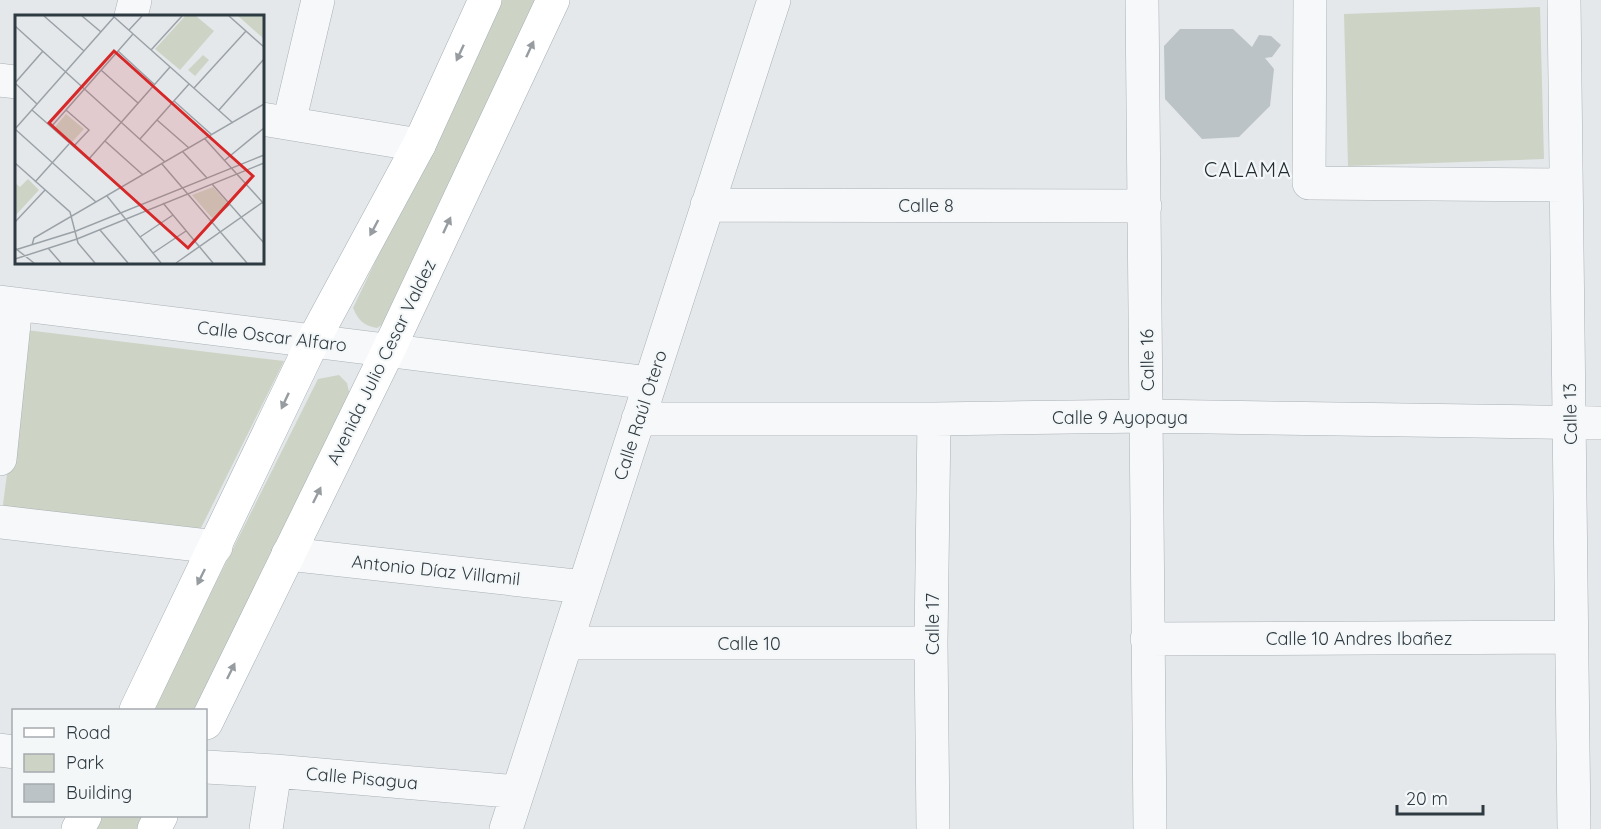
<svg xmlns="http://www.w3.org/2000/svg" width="1601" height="829" viewBox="0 0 1601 829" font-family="Quicksand,sans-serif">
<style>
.green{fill:#cdd4c6}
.building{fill:#bcc3c7}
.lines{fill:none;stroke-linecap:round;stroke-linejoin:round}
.street-casing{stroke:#aab0b5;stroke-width:34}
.primary-casing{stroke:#a5b0b5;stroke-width:34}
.street{stroke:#f7f8f9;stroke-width:33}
.primary{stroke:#fff;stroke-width:33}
.oneway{fill:#969ca0}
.labels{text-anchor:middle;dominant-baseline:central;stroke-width:4.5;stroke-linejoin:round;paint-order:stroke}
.street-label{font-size:18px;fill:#2e3a41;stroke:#f4f7f8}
.neighbourhood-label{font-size:20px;letter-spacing:1.5px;fill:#202b32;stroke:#f4f7f8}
.inset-road{fill:none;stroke:#9ba2a7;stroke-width:1.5}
.view{fill:#d62828;fill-opacity:0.15;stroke:#d62828;stroke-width:3}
.inset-edge{fill:none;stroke:#2e3a41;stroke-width:3}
</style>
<rect width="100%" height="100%" fill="#e4e8eb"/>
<path class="green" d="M 501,0 L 539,0 L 386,322 L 377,328 C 363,325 359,321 353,308 Z
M 1540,7 L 1544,159 L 1348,166 L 1344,14 Z
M 26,330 L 284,361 L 199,532 L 2,512 Z
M 339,375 L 347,383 L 350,396 L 196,710 L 152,710 L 318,379 Z
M 102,816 L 145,816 L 139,829 L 96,829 Z"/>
<path class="building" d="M 1180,29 L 1233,29 L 1252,47 L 1259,35 L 1271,36 L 1281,45 L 1272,57 L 1265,58 L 1274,69 L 1270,106 L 1239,137 L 1202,139 L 1165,99 L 1164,46 Z"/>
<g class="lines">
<g class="street-casing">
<path id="street" d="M 1142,0 L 1150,829
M 1310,0 L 1309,183 L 1566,185
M 1564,0 L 1574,829
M 131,16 L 135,0
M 0,80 L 16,82
M 262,119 L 419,145
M 289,123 L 318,0
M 707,205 L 1145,206
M 0,302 L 650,383
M 638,419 L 934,419 L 1147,416 L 1601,423
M 0,459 L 16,304
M 0,522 L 216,547
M 288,554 L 584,587
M 1147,639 L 1571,637
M 566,643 L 931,643
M 0,750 L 14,752
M 206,767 L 275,771 L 518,792
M 266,829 L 275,771
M 506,829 L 774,0
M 933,829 L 931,643 L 934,419"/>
</g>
<g class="primary-casing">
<path id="primary" d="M 136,710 L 313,341 L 419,145 L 485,0
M 206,723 L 388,351 L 553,0
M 78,829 L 85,816
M 154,829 L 161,816"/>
</g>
<use href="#street" class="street"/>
<use href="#primary" class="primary"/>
</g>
<defs><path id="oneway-solid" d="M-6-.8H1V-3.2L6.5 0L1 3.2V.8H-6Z" transform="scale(1.5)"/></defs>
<g class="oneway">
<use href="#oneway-solid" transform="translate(530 49) rotate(-65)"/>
<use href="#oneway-solid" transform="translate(460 53) rotate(115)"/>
<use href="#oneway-solid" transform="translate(447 225) rotate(-65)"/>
<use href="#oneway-solid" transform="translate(374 228) rotate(118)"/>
<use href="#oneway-solid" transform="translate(285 401) rotate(115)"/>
<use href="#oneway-solid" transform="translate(317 495) rotate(-64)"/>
<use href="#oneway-solid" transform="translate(201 577) rotate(116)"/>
<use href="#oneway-solid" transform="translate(231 671) rotate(-64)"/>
</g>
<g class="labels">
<g class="street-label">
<text x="926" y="205">Calle 8</text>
<text transform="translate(272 336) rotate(7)">Calle Oscar Alfaro</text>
<text transform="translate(1147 360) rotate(-91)">Calle 16</text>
<text transform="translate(381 362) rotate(-64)">Avenida Julio Cesar Valdez</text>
<text transform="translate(1570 414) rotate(-91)">Calle 13</text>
<text transform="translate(640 415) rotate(-72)">Calle Raúl Otero</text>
<text x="1120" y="417">Calle 9 Ayopaya</text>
<text transform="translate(436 570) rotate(6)">Antonio Díaz Villamil</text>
<text transform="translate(932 624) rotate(-90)">Calle 17</text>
<text x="1359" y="638">Calle 10 Andres Ibañez</text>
<text x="749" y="643">Calle 10</text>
<text transform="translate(362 778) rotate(5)">Calle Pisagua</text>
</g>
<g class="neighbourhood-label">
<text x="1248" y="169">CALAMA</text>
</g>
</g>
<g transform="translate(15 15)">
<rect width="249" height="249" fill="#e4e8eb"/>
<path d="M 170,1 L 181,1 L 199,16 L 165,55 L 140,34 ZM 223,1 L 249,1 L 249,24 L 240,16 ZM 188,40 L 194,45 L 180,61 L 173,55 ZM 51,99 L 69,114 L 57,127 L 40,112 ZM 13,164 L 24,175 L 0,201 L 0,168 L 5,172 ZM 198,172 L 213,189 L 197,203 L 177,180 Z" fill="#cdd4c6"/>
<path class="inset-road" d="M 29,1 L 69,36M 67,1 L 86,17M 98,1 L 218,108M 214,1 L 249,32M 0,11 L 150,147M 114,15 L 127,1M 136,35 L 167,1M 103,36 L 140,70M 86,55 L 123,88M 179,73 L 231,16M 159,86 L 197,120M 22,89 L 0,68 L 28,36M 17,95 L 100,168M 51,95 L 74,115 L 58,132M 204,95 L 249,44M 142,105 L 174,133M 36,112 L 118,19M 0,114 L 99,2M 0,114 L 81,187M 125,124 L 174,69M 190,124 L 249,189M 90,126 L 128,160M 168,137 L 192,163M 73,145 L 155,52M 210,145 L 249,113M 0,148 L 55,197 L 63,228 L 80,248M 147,149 L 232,248M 20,167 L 54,129M 197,169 L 249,228M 92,181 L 146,248M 148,188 L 198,248M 196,206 L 215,189M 0,207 L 30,175M 85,215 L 113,248M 125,222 L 158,200M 17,230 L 19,223 L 249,89M 0,233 L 19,248M 33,233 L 46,248M 0,235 L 61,216 L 249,140M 138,238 L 171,216M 0,244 L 62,224 L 249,148M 161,248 L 248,187"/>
<path class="view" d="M 99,36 L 238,161 L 173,233 L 34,108 Z"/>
<rect width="249" height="249" class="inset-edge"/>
</g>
<rect x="12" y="709" width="195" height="108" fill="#f4f7f8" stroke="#a5abaf" stroke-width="1.5"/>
<rect x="24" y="728" width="30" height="9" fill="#ffffff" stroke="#a5abaf" stroke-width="1.5"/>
<text x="66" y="739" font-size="18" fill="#2e3a41">Road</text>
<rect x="24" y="754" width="30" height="18" fill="#cdd4c6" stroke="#a5abaf" stroke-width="1.5"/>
<text x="66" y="769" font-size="18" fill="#2e3a41">Park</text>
<rect x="24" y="784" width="30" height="18" fill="#bcc3c7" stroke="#a5abaf" stroke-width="1.5"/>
<text x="66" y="799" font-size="18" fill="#2e3a41">Building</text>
<path d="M1397 805v9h86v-9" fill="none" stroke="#2e3a41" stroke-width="3"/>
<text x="1406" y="805" font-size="18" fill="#2e3a41" stroke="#f4f7f8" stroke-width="4.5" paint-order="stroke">20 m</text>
</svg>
